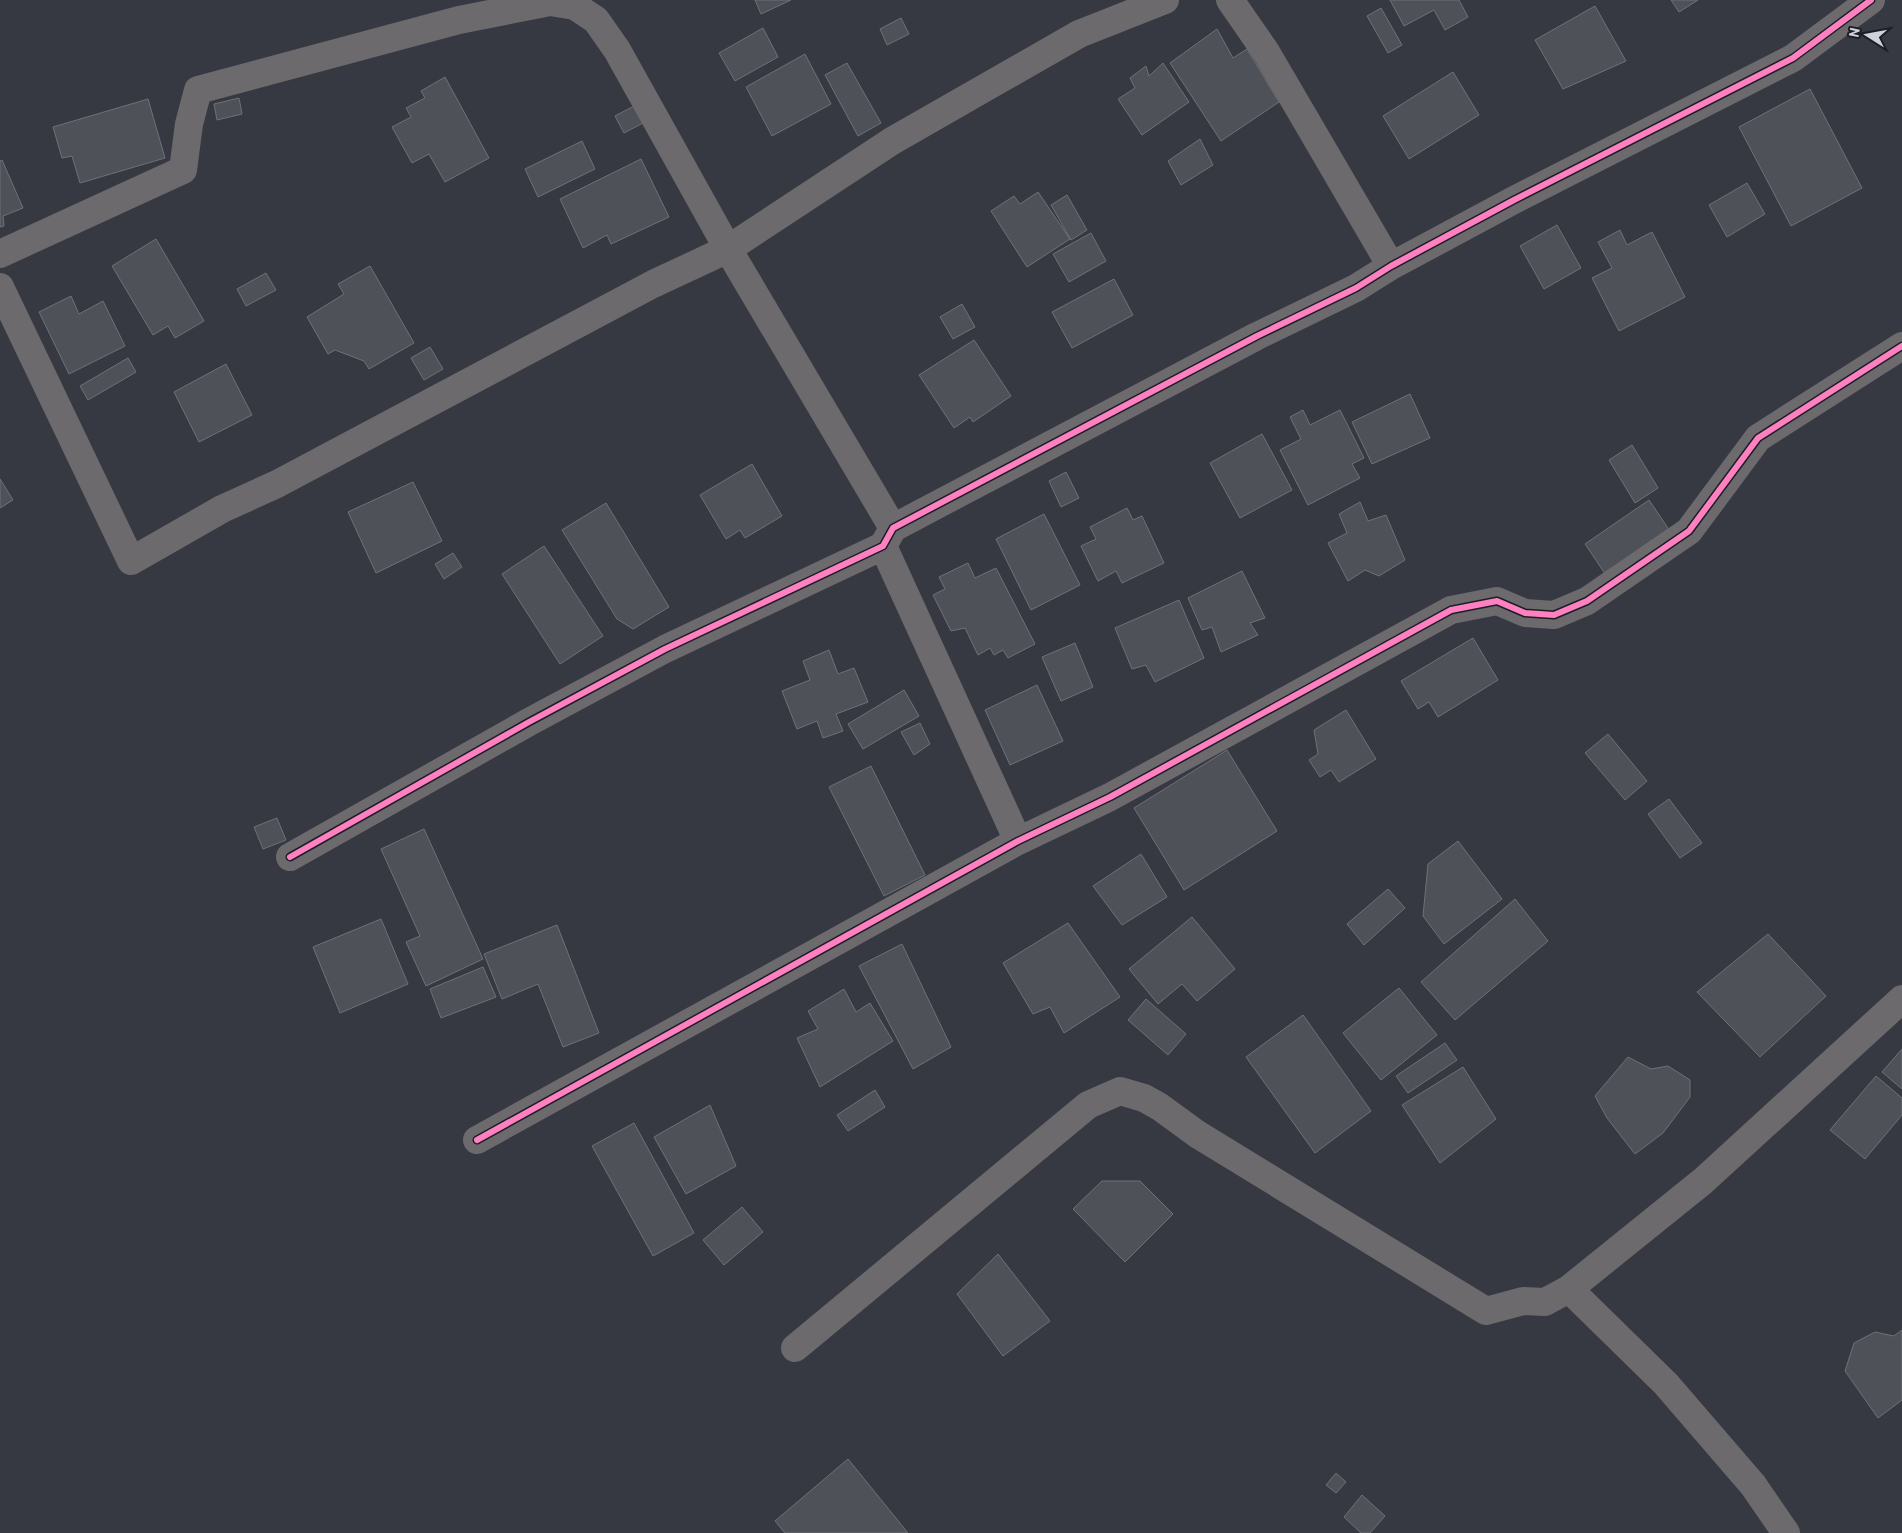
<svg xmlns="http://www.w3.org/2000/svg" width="1902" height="1533" viewBox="0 0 1902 1533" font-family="Barlow,sans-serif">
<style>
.building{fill:#4f5158;stroke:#6f7078}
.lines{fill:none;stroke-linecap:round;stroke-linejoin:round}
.minor{stroke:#6c6a6d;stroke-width:28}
.cycleway-casing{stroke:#1c1e26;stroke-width:9}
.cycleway{stroke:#ff80c0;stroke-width:6}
</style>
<rect width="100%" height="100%" fill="#373942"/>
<path class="building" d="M 755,0 L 791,0 L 761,14 Z
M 1390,0 L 1459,0 L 1468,17 L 1445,30 L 1434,10 L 1404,26 Z
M 1671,0 L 1698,0 L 1679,12 Z
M 1595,6 L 1626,61 L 1563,89 L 1535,40 Z
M 1381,8 L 1402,45 L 1388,53 L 1367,16 Z
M 901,18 L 909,34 L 887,45 L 880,29 Z
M 763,28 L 778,57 L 735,81 L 719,53 Z
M 1217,29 L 1233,58 L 1247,49 L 1279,102 L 1221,141 L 1170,63 Z
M 805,54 L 831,104 L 772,136 L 746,87 Z
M 847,63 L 881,123 L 858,136 L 825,75 Z
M 1163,63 L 1189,102 L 1142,135 L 1118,99 L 1135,88 L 1130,78 L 1146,66 L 1149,76 Z
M 1453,72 L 1479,115 L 1409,159 L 1383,116 Z
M 445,77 L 489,158 L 445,182 L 429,154 L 412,163 L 392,127 L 411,117 L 406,108 L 425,98 L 421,91 Z
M 1810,89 L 1862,188 L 1791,226 L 1739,127 Z
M 239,98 L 242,114 L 217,120 L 214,104 Z
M 148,99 L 165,158 L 80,183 L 72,156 L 62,158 L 53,127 Z
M 634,106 L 643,123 L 624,133 L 615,116 Z
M 1200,139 L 1213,165 L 1181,185 L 1168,161 Z
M 582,141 L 595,169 L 538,197 L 525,169 Z
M 641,159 L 669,217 L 611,244 L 607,235 L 583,248 L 560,199 Z
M 2,160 L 23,208 L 3,216 L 4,226 L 0,227 L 0,161 Z
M 1747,183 L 1765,214 L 1727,237 L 1709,205 Z
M 1038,192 L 1070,239 L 1027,267 L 991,211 L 1014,196 L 1020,204 Z
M 1067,195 L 1087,230 L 1071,240 L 1051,205 Z
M 1557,225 L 1581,268 L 1544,289 L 1520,246 Z
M 1620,230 L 1627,245 L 1652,232 L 1685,297 L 1619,331 L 1592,278 L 1612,268 L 1598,242 Z
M 1091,233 L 1106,261 L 1069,282 L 1053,254 Z
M 156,239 L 204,321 L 175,338 L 168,326 L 153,335 L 112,266 Z
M 370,266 L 414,343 L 369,369 L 364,361 L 335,350 L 328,354 L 307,317 L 344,294 L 338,284 Z
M 266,273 L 276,290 L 246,306 L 237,289 Z
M 1114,279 L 1133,315 L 1072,348 L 1052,312 Z
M 71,296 L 79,314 L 103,301 L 125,346 L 69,374 L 39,312 Z
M 962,304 L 975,327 L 953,339 L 940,317 Z
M 974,340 L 1011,396 L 973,422 L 970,417 L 954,428 L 919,375 Z
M 430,347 L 443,369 L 424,380 L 411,358 Z
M 128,358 L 136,372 L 88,400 L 80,386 Z
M 226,364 L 252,415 L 199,442 L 174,392 Z
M 1410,394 L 1430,438 L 1372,464 L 1352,422 Z
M 1303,410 L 1310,425 L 1340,410 L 1364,458 L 1352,464 L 1360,478 L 1308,505 L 1280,450 L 1301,439 L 1290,417 Z
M 1262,434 L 1292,490 L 1240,518 L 1210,463 Z
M 1632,445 L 1658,488 L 1635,503 L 1609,460 Z
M 752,464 L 782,516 L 745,538 L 740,530 L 726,539 L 700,495 Z
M 1066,472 L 1079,498 L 1061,507 L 1049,481 Z
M 0,479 L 13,500 L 0,508 Z
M 413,482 L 442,541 L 376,573 L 348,512 Z
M 1649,500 L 1672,534 L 1608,578 L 1585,544 Z
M 1360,502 L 1368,521 L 1386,515 L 1405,560 L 1379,576 L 1365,570 L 1348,581 L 1328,543 L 1347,533 L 1339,514 Z
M 606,503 L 669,607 L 633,629 L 617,619 L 562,530 Z
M 1127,508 L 1133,520 L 1142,516 L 1164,563 L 1122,583 L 1116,571 L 1098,581 L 1081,546 L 1096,539 L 1090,527 Z
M 1044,514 L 1080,585 L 1031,610 L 996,539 Z
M 544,546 L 603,636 L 560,664 L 502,574 Z
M 453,553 L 462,567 L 444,579 L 435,564 Z
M 968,563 L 975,578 L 996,568 L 1035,644 L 1008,658 L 1003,650 L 994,655 L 990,648 L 978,655 L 965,628 L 951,631 L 933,595 L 945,589 L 939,577 Z
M 1242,571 L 1265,618 L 1250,623 L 1258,635 L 1221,652 L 1212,627 L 1202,630 L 1188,598 Z
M 1179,600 L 1204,658 L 1155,682 L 1146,665 L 1132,669 L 1115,628 Z
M 1473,638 L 1498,680 L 1438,717 L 1429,702 L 1418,709 L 1401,681 Z
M 1075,643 L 1093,687 L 1061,701 L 1042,657 Z
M 829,650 L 838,674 L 854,668 L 868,702 L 836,714 L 843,731 L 823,738 L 817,721 L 797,729 L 782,691 L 810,680 L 803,661 Z
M 1037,685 L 1063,741 L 1010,765 L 985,710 Z
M 904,690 L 919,716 L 863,749 L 848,724 Z
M 1346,710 L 1376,759 L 1339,782 L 1331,770 L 1320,777 L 1309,760 L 1318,754 L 1314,730 Z
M 920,723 L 930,744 L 914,755 L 901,732 Z
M 1608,734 L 1647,781 L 1625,800 L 1585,753 Z
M 1227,750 L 1277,831 L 1184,890 L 1134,808 Z
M 871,766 L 925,875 L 884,896 L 829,787 Z
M 1669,799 L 1702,843 L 1680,858 L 1648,814 Z
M 277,818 L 286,840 L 263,849 L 254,827 Z
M 424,829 L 483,959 L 426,986 L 406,942 L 420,936 L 381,849 Z
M 1458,841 L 1502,899 L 1444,944 L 1423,916 L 1428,864 Z
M 1141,854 L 1167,897 L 1122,925 L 1093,886 Z
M 1388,889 L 1405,908 L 1364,945 L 1347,924 Z
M 1515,899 L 1548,941 L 1455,1020 L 1421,982 Z
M 1192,917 L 1235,969 L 1197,1001 L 1182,984 L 1158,1004 L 1129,969 Z
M 381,919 L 408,984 L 340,1013 L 313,947 Z
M 1068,923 L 1120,997 L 1064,1033 L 1050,1007 L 1033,1014 L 1003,963 Z
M 557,925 L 599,1033 L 563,1047 L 538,984 L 502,999 L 484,954 Z
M 1768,934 L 1826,996 L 1760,1057 L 1697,992 Z
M 902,944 L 951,1047 L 913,1069 L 859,966 Z
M 483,967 L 496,997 L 441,1018 L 430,989 Z
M 1399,988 L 1437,1035 L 1381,1080 L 1343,1033 Z
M 844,989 L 856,1012 L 870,1003 L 893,1041 L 820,1087 L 797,1038 L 818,1029 L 808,1011 Z
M 1146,999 L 1186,1034 L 1168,1055 L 1128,1020 Z
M 1303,1015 L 1371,1111 L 1315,1153 L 1246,1057 Z
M 1445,1043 L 1457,1060 L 1408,1093 L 1396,1076 Z
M 1902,1049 L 1902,1089 L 1882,1072 Z
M 1628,1057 L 1651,1069 L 1668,1066 L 1690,1080 L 1690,1097 L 1663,1133 L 1635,1154 L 1607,1118 L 1595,1096 Z
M 1463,1067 L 1496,1119 L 1440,1163 L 1402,1105 Z
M 1876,1076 L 1902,1098 L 1902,1115 L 1865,1159 L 1830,1130 Z
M 875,1090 L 885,1107 L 848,1131 L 837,1115 Z
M 710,1105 L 736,1166 L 686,1194 L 654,1137 Z
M 634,1123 L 694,1233 L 653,1256 L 592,1146 Z
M 1102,1181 L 1140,1181 L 1173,1214 L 1125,1262 L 1073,1209 Z
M 742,1207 L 763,1232 L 724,1265 L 703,1240 Z
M 998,1254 L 1050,1321 L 1003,1356 L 957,1294 Z
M 1902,1330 L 1902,1400 L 1878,1418 L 1845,1371 L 1854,1343 L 1875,1332 L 1894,1336 Z
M 848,1459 L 908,1533 L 785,1533 L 775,1521 Z
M 1336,1473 L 1346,1482 L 1336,1493 L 1326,1485 Z
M 1362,1495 L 1385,1516 L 1370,1533 L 1361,1533 L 1344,1517 Z"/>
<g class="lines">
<path class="minor" d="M 1230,0 L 1266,52 L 1391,266
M 0,254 L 183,170 L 189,124 L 198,90 L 459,20 L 550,2 L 575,6 L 596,20 L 617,50 L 728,249 L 893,528
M 0,287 L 131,561 L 222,509 L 277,484 L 653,284 L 728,249 L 892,141 L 1079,34 L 1165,0
M 883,546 L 1018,841
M 290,857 L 529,722 L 665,649 L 883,546 L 893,528 L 1257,336 L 1356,288 L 1391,266 L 1514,200 L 1793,58 L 1871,0
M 477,1140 L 1018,841 L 1110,797 L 1451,610 L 1497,601 L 1525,613 L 1554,615 L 1587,601 L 1689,531 L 1758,438 L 1902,346
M 1569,1289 L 1666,1384 L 1753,1485 L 1786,1533
M 795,1348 L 1088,1105 L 1120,1091 L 1144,1098 L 1160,1107 L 1197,1134 L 1486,1311 L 1523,1301 L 1545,1302 L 1569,1289 L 1703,1181 L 1902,999"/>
<g class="cycleway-casing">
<path id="cycleway" d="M 290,857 L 529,722 L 665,649 L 883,546 L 893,528 L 1257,336 L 1356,288 L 1391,266 L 1514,200 L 1793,58 L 1871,0
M 477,1140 L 1018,841 L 1110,797 L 1451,610 L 1497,601 L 1525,613 L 1554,615 L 1587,601 L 1689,531 L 1758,438 L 1902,346"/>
</g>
<use href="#cycleway" class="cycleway"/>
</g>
<g transform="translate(1867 35) rotate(281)" stroke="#1c1e26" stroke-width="4" paint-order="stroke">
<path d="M0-4L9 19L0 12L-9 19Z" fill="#cfd2dd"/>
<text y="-8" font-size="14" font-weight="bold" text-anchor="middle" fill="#cfd2dd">N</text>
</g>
</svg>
